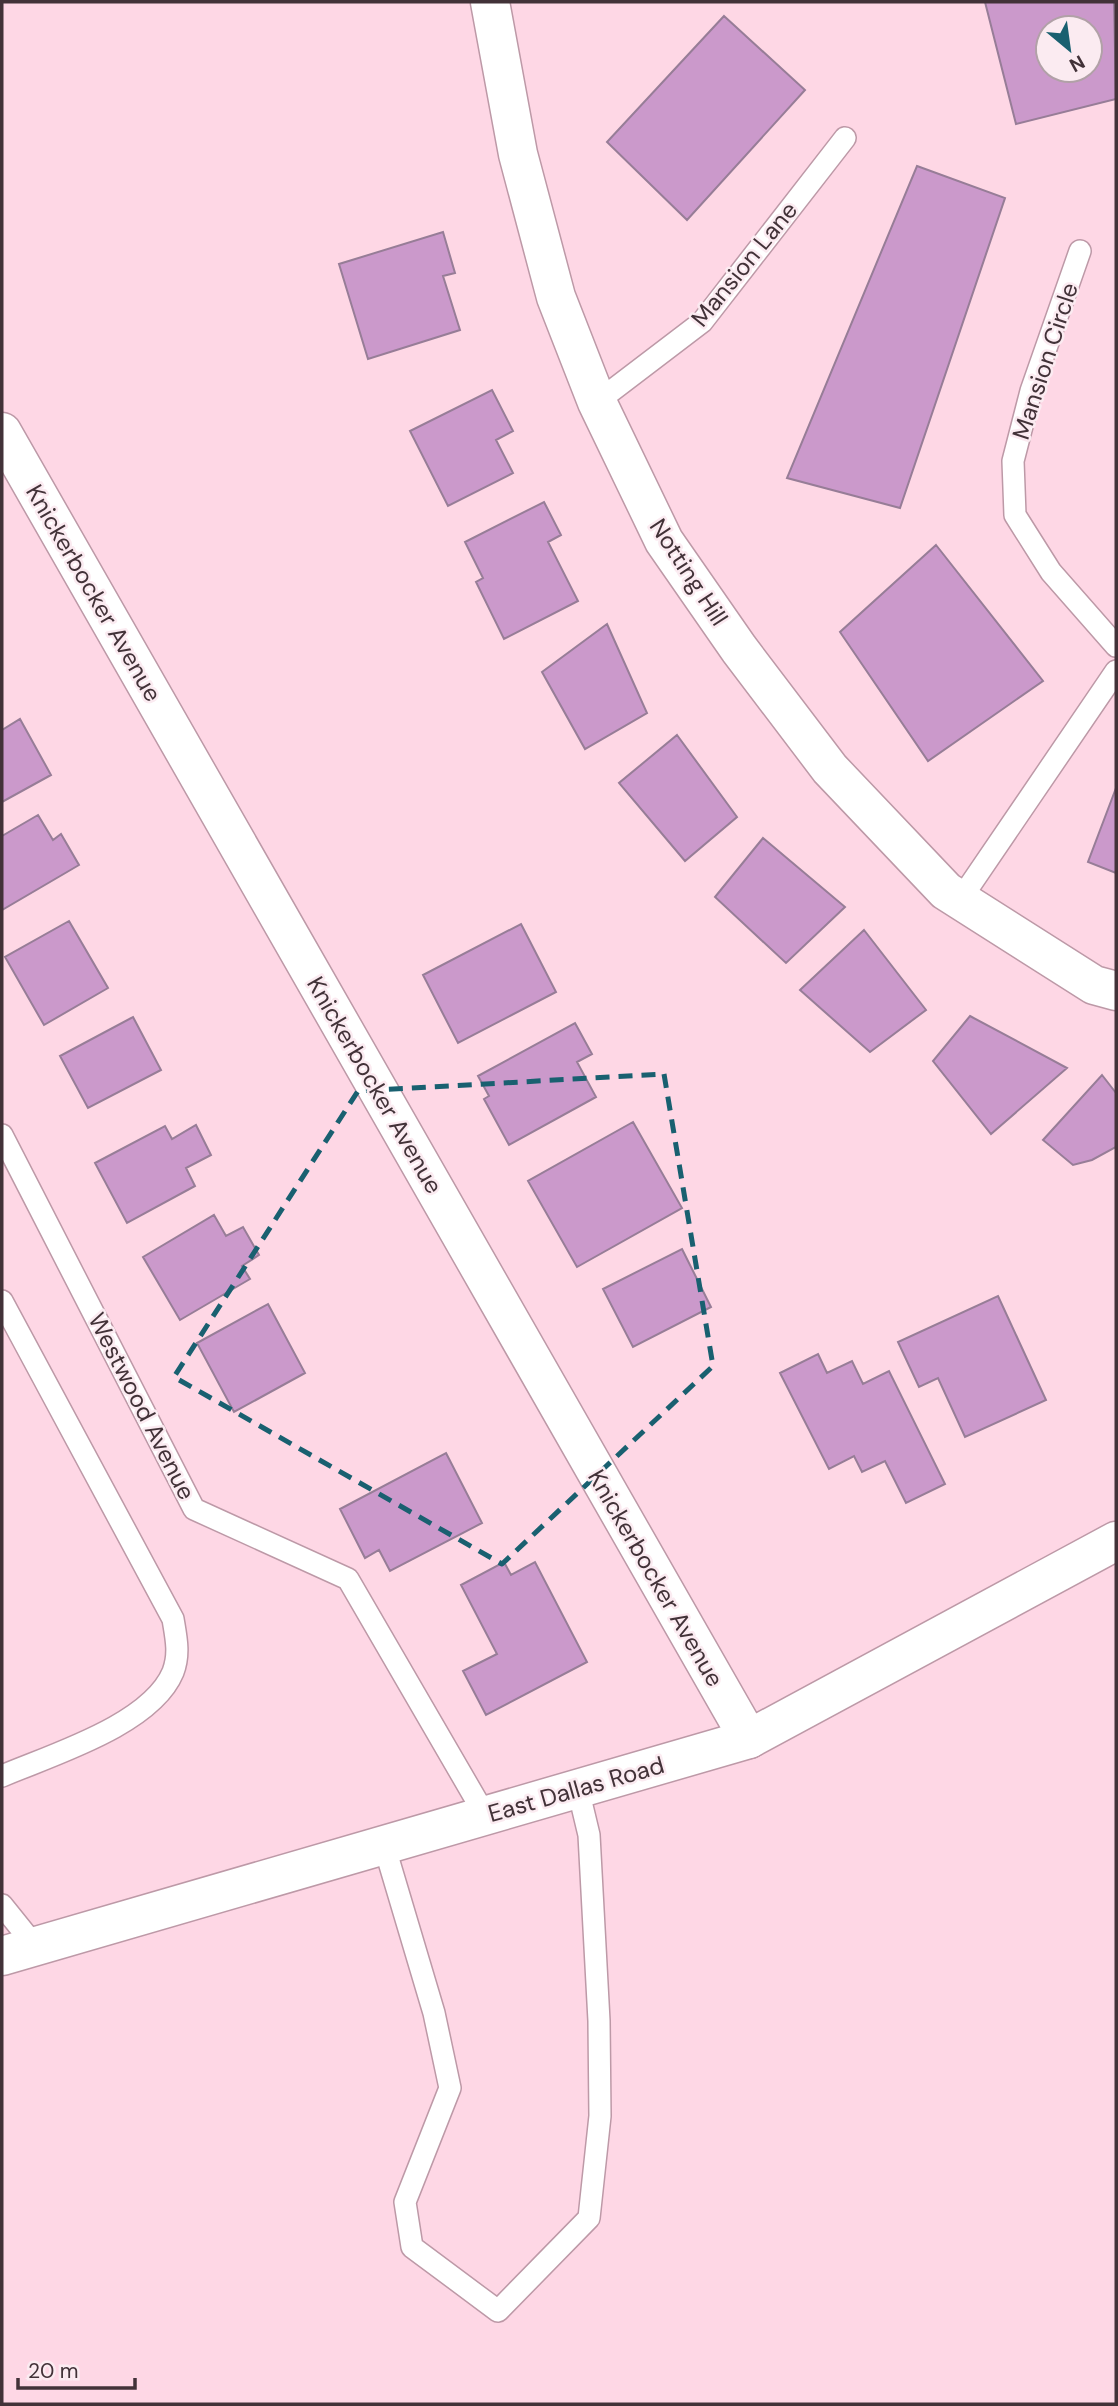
<svg xmlns="http://www.w3.org/2000/svg" width="1118" height="2406" viewBox="0 0 1118 2406" font-family="'DM Sans',sans-serif">
<style>
.building{fill:#cb99cb;stroke:#977d97;stroke-width:2;fill-rule:evenodd}
.lines{fill:none;stroke-linecap:round;stroke-linejoin:round}
.service-casing{stroke:#bd99a7;stroke-width:24}
.minor-casing{stroke:#bd99a7;stroke-width:41}
.tertiary-casing{stroke:#bd99a7;stroke-width:41}
.service{stroke:#fff;stroke-width:21}
.minor{stroke:#fff;stroke-width:38}
.tertiary{stroke:#fff;stroke-width:38}
.marked{fill:none;stroke:#196070;stroke-width:5;stroke-dasharray:14 9;stroke-linejoin:round}
.labels{text-anchor:middle;dominant-baseline:central;stroke-width:5;stroke-linejoin:round;paint-order:stroke}
.street-label{font-size:24px;fill:#423238;stroke:#fbebf1}
</style>
<rect width="100%" height="100%" fill="#fed7e5"/>
<path class="building" d="M 985,2 L 1114,2 L 1116,99 L 1016,124 ZM 1048,28 L 1090,28 L 1090,70 L 1048,70 Z
M 724,16 L 805,90 L 687,220 L 607,142 Z
M 917,166 L 1005,198 L 900,508 L 787,478 Z
M 443,232 L 455,273 L 443,276 L 460,330 L 368,359 L 339,264 Z
M 492,390 L 513,431 L 496,440 L 513,473 L 448,506 L 410,431 Z
M 544,502 L 561,535 L 548,542 L 578,601 L 504,639 L 476,582 L 483,578 L 465,542 Z
M 936,545 L 1043,681 L 928,761 L 840,632 Z
M 607,624 L 647,713 L 585,749 L 542,672 Z
M 20,719 L 51,775 L 2,802 L 2,730 Z
M 677,735 L 737,817 L 685,861 L 619,783 Z
M 1116,788 L 1116,873 L 1088,862 Z
M 38,815 L 53,840 L 61,834 L 79,865 L 2,910 L 2,836 Z
M 763,838 L 845,907 L 786,963 L 715,897 Z
M 69,921 L 108,988 L 44,1025 L 5,957 Z
M 521,924 L 556,992 L 458,1043 L 423,975 Z
M 864,930 L 926,1010 L 870,1052 L 800,990 Z
M 970,1016 L 1067,1068 L 991,1134 L 933,1061 Z
M 133,1017 L 161,1070 L 88,1108 L 60,1056 Z
M 575,1023 L 592,1054 L 577,1062 L 596,1097 L 509,1145 L 484,1099 L 489,1096 L 478,1076 Z
M 1102,1075 L 1116,1093 L 1116,1147 L 1092,1160 L 1073,1165 L 1043,1140 Z
M 633,1122 L 682,1208 L 577,1267 L 528,1181 Z
M 196,1125 L 211,1155 L 186,1168 L 195,1186 L 127,1223 L 95,1163 L 165,1126 L 172,1139 Z
M 214,1215 L 226,1236 L 243,1227 L 259,1255 L 242,1266 L 250,1279 L 180,1320 L 143,1257 Z
M 682,1249 L 711,1307 L 633,1347 L 603,1289 Z
M 998,1296 L 1046,1400 L 965,1437 L 938,1378 L 919,1387 L 898,1342 Z
M 268,1304 L 305,1373 L 234,1412 L 197,1343 Z
M 818,1354 L 827,1373 L 852,1361 L 863,1384 L 889,1371 L 945,1484 L 906,1503 L 885,1461 L 862,1472 L 854,1456 L 829,1469 L 780,1373 Z
M 446,1453 L 482,1523 L 390,1571 L 379,1550 L 365,1558 L 340,1509 Z
M 504,1562 L 511,1575 L 535,1562 L 587,1662 L 486,1715 L 463,1671 L 497,1654 L 461,1585 Z"/>
<g class="lines">
<g class="service-casing">
<path id="service" d="M 1080,251 L 1031,391 L 1013,461 L 1015,515 L 1051,572 L 1116,646
M 597,402 L 702,322 L 845,138
M 960,900 L 1116,671
M 2,1135 L 194,1509 L 348,1579 L 485,1815
M 2,1301 L 173,1619 C 176,1637 180,1654 173,1672 C 151,1725 51,1755 2,1776
M 384,1845 L 434,2013 L 450,2088 L 405,2202 L 412,2247 L 498,2311 L 589,2218 L 600,2116 L 599,2021 L 589,1835 L 578,1789
M 2,1905 L 35,1946"/>
</g>
<g class="minor-casing">
<path id="minor" d="M 490,2 L 518,154 L 556,297 L 597,402 L 664,541 L 739,649 L 830,769 L 946,891 L 1094,985 L 1116,991
M 2,432 L 749,1739"/>
</g>
<g class="tertiary-casing">
<path id="tertiary" d="M 2,1956 L 749,1739 L 1116,1541"/>
</g>
<use href="#service" class="service"/>
<use href="#minor" class="minor"/>
<use href="#tertiary" class="tertiary"/>
</g>
<path class="marked" d="M 664,1074 L 713,1366 L 502,1564 L 174,1377 L 358,1091 Z"/>
<g class="labels">
<g class="street-label">
<text transform="translate(744 264) rotate(-51)">Mansion Lane</text>
<text transform="translate(1045 361) rotate(-72)">Mansion Circle</text>
<text transform="translate(689 572) rotate(57)">Notting Hill</text>
<text transform="translate(94 593) rotate(60)">Knickerbocker Avenue</text>
<text transform="translate(375 1085) rotate(60)">Knickerbocker Avenue</text>
<text transform="translate(142 1406) rotate(63)">Westwood Avenue</text>
<text transform="translate(656 1578) rotate(60)">Knickerbocker Avenue</text>
<text transform="translate(576 1789) rotate(-16)">East Dallas Road</text>
</g>
</g>
<rect width="1118" height="2406" fill="none" stroke="#423238" stroke-width="7"/>
<g transform="translate(1069 49) rotate(151)"><circle r="33" fill="#fbebf1" stroke="#b1a1a7" stroke-width="2"/>
<path d="M0-5L12 26L0 18L-12 26Z" fill="#196070"/>
<text y="-10" font-size="19" font-weight="bold" text-anchor="middle" fill="#423238">N</text>
</g>
<path d="M18 2378v10h117v-10" fill="none" stroke="#423238" stroke-width="3.5"/>
<text x="28" y="2378" font-size="21" fill="#423238" stroke="#fbebf1" stroke-width="5" paint-order="stroke">20 m</text>
</svg>
